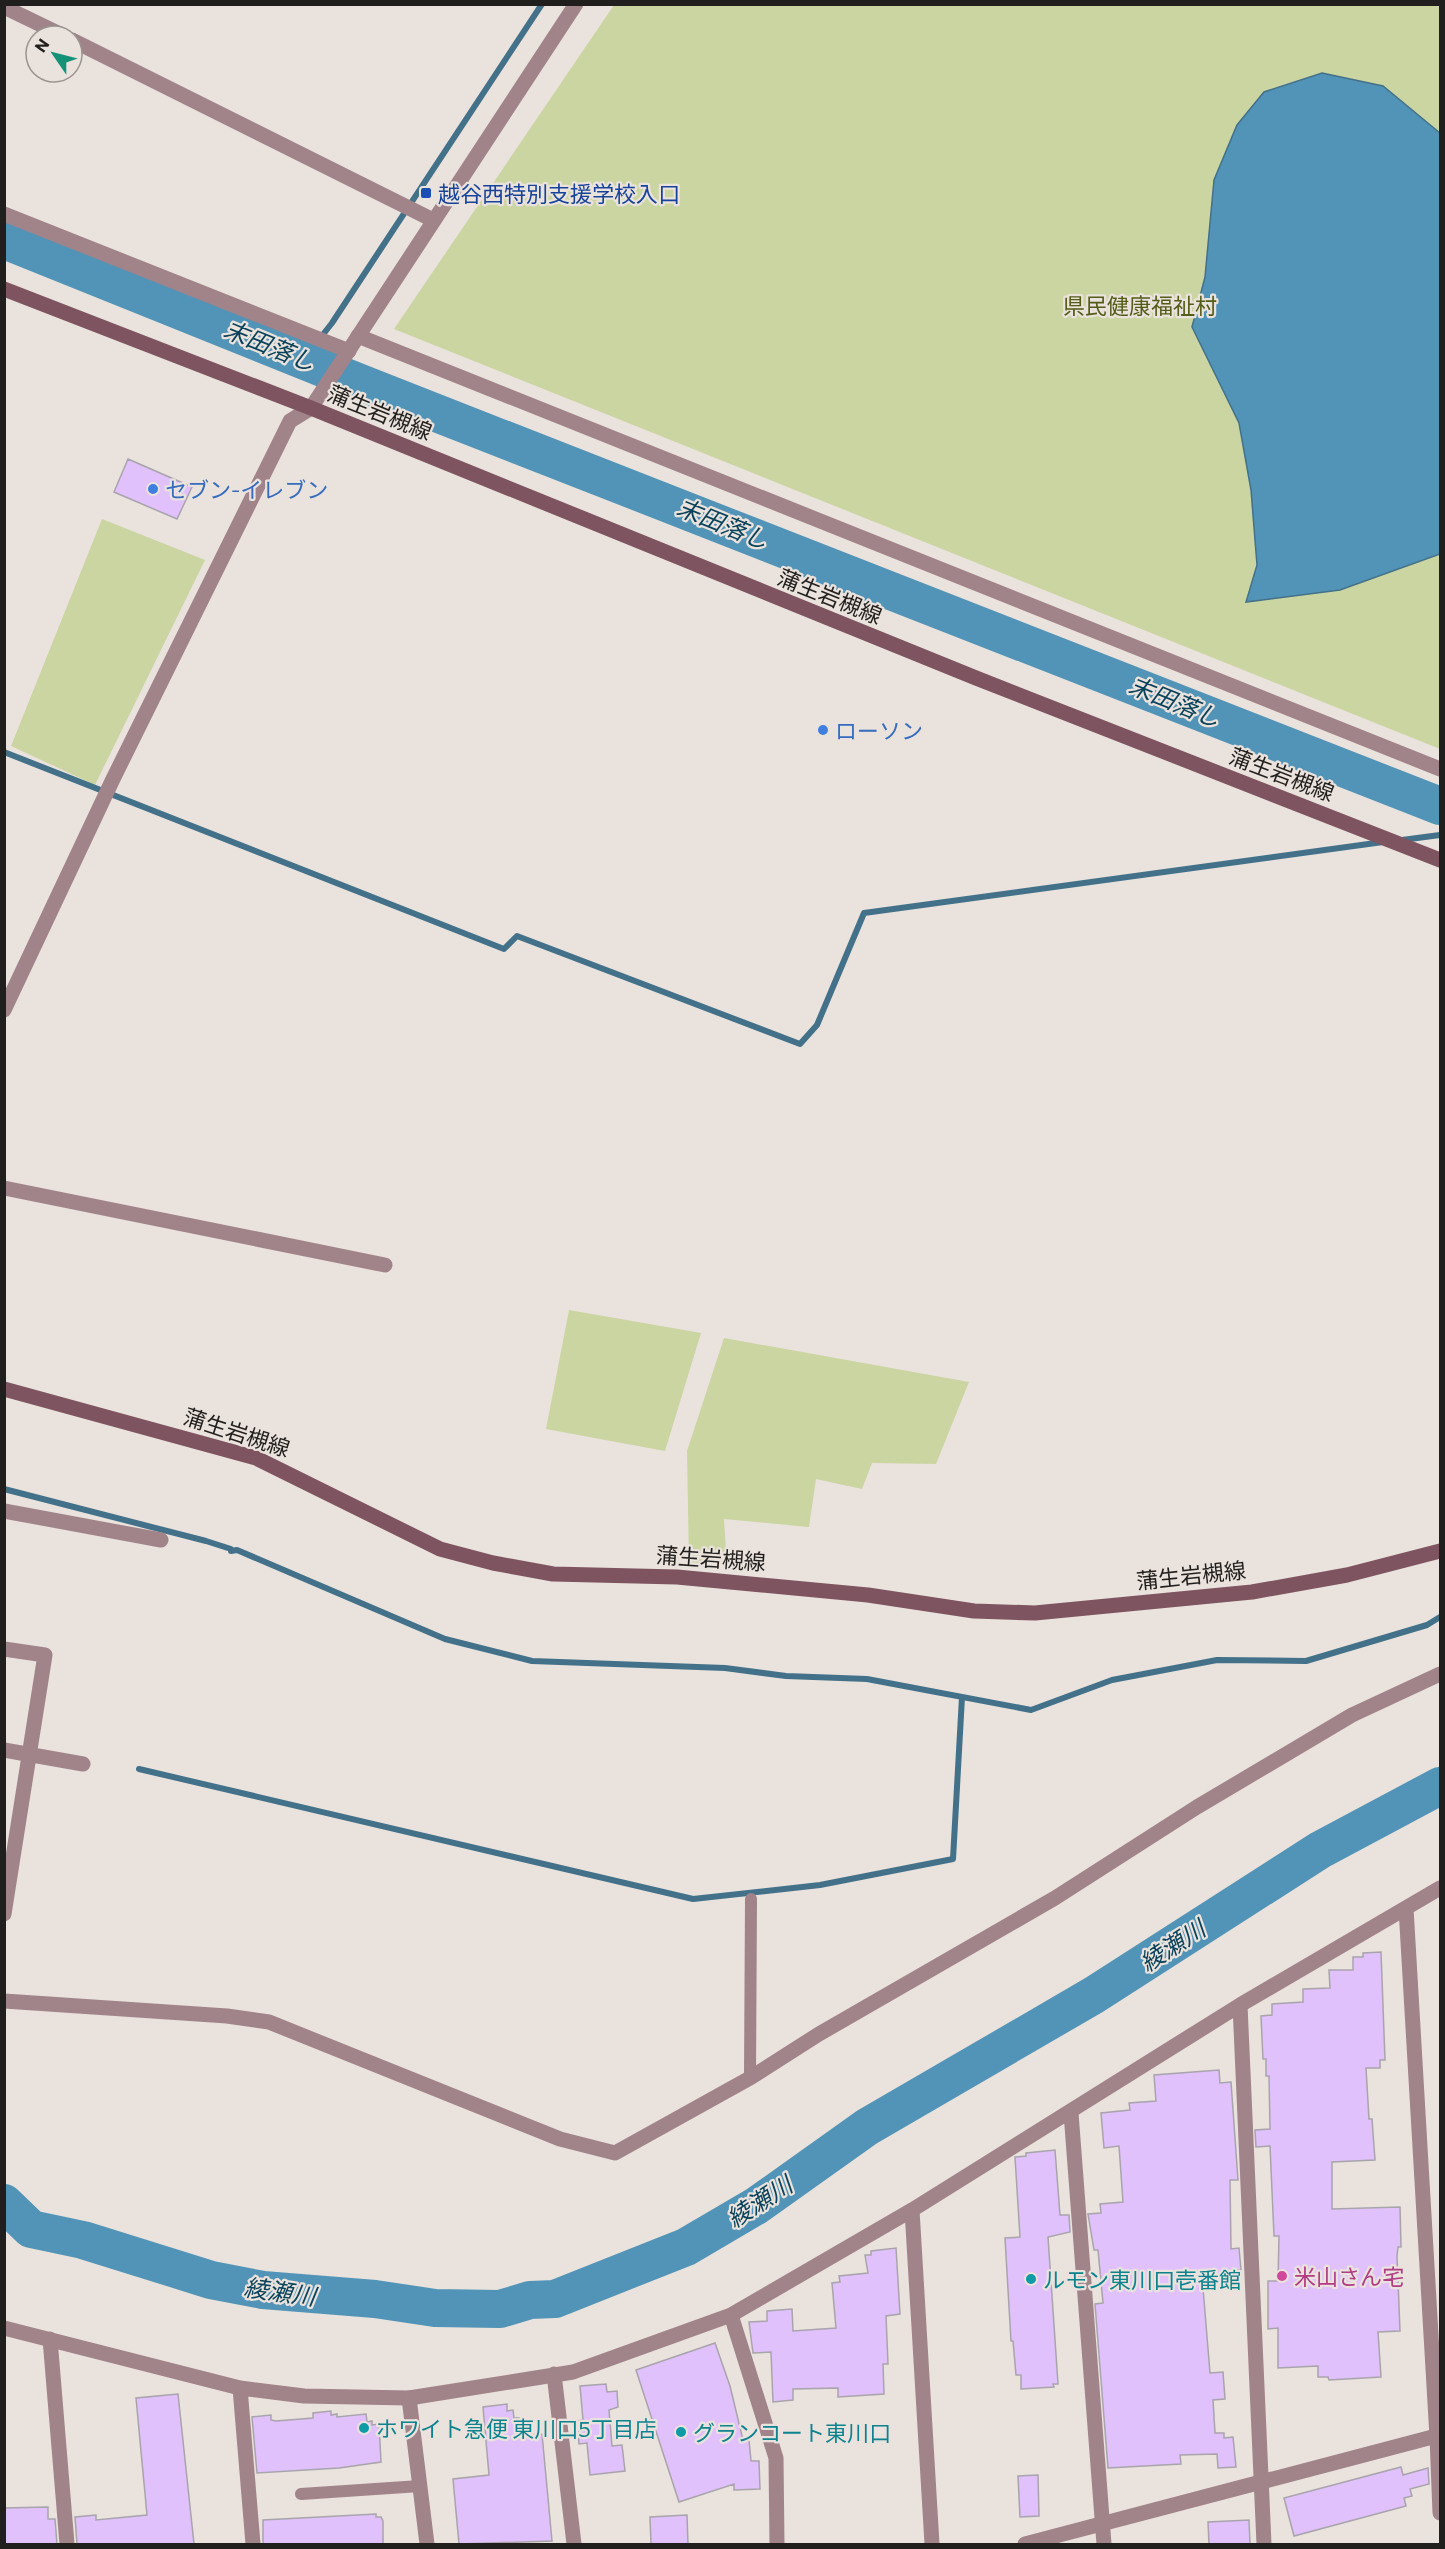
<svg xmlns="http://www.w3.org/2000/svg" width="1445" height="2549" viewBox="0 0 1445 2549" font-family="Commissioner,'Noto Sans JP',sans-serif">
<style>
.green{fill:#cbd5a2}
.water{fill:#5294b7;stroke:#437189;stroke-width:1.5}
.lines{fill:none;stroke-linecap:round;stroke-linejoin:round}
.stream{stroke:#437189;stroke-width:6}
.river{stroke:#5294b7;stroke-width:38}
.building{fill:#e1c1fb;stroke:#a8a4ac;stroke-width:1.5}
.service{stroke:#a1838a;stroke-width:12}
.minor{stroke:#a1838a;stroke-width:15}
.tertiary{stroke:#a1838a;stroke-width:15}
.secondary{stroke:#7e5460;stroke-width:15}
.transit-dot{fill:#1a4fb4;stroke:#eae2dc;stroke-width:2}
.shop-dot{fill:#3f7fe0;stroke:#eae2dc;stroke-width:2}
.hotel-dot{fill:#d1479c;stroke:#eae2dc;stroke-width:2}
.culture-dot{fill:#0f9aa8;stroke:#eae2dc;stroke-width:2}
.labels{text-anchor:middle;dominant-baseline:central;stroke-width:4.5;stroke-linejoin:round;paint-order:stroke}
.transit-label{font-size:22px;fill:#164399;stroke:#eae2dc;text-anchor:start}
.park-label{font-size:22px;fill:#545d17;stroke:#eae2dc}
.street-label{font-size:22px;fill:#211f1d;stroke:#eae2dc}
.shop-label{font-size:22px;fill:#366cbe;stroke:#eae2dc;text-anchor:start}
.hotel-label{font-size:22px;fill:#b23c85;stroke:#eae2dc;text-anchor:start}
.culture-label{font-size:22px;fill:#0d838f;stroke:#eae2dc;text-anchor:start}
.water-label{font-size:24px;font-style:italic;fill:#09425b;stroke:#eae2dc}
</style>
<rect width="100%" height="100%" fill="#eae2dc"/>
<path class="green" d="M 614,5 L 1440,5 L 1440,749 L 394,329 Z
M 102,519 L 205,560 L 95,785 L 11,746 Z
M 569,1310 L 701,1333 L 665,1451 L 546,1429 Z
M 724,1338 L 969,1382 L 936,1464 L 872,1463 L 862,1489 L 816,1479 L 809,1527 L 724,1519 L 727,1566 L 689,1563 L 687,1451 Z"/>
<path class="water" d="M 1322,73 L 1383,86 L 1440,133 L 1440,554 L 1340,590 L 1246,602 L 1257,565 L 1251,490 L 1239,423 L 1192,327 L 1205,277 L 1214,180 L 1237,125 L 1264,92 Z"/>
<g class="lines">
<path class="stream" d="M 303,360 L 332,323 L 542,4
M 4,752 L 504,949 L 517,936 L 800,1044 L 817,1025 L 864,913 L 1383,842
M 1402,840 L 1440,835
M 4,1489 L 206,1541 L 231,1549 L 231,1551 L 237,1550 L 445,1639 L 532,1661 L 725,1668 L 786,1676 L 867,1679 L 1031,1710 L 1112,1680 L 1217,1660 L 1306,1661 L 1427,1625 L 1440,1617
M 139,1769 L 693,1899 L 820,1885 L 953,1859 L 962,1697"/>
<path class="river" d="M 4,240 L 365,385 L 1440,806
M 4,2203 L 31,2229 L 83,2240 L 211,2280 L 263,2290 L 375,2299 L 435,2308 L 500,2309 L 530,2300 L 555,2299 L 686,2247 L 756,2206 L 867,2127 L 1094,1995 L 1320,1850 L 1440,1786"/>
</g>
<path class="building" d="M 128,459 L 192,487 L 177,519 L 114,492 Z
M 1381,1952 L 1385,2060 L 1380,2060 L 1380,2068 L 1366,2068 L 1369,2119 L 1372,2119 L 1375,2160 L 1332,2162 L 1332,2209 L 1400,2207 L 1401,2247 L 1398,2247 L 1397,2256 L 1400,2331 L 1378,2332 L 1381,2377 L 1329,2380 L 1328,2377 L 1318,2377 L 1318,2366 L 1278,2368 L 1278,2328 L 1268,2329 L 1268,2281 L 1278,2281 L 1279,2236 L 1274,2236 L 1270,2146 L 1256,2147 L 1255,2130 L 1270,2129 L 1269,2076 L 1266,2076 L 1266,2059 L 1263,2059 L 1261,2016 L 1272,2015 L 1272,2004 L 1303,2002 L 1303,1989 L 1330,1988 L 1329,1970 L 1353,1970 L 1353,1957 L 1363,1957 L 1363,1953 Z
M 1219,2070 L 1220,2083 L 1231,2082 L 1238,2180 L 1230,2180 L 1231,2249 L 1239,2248 L 1241,2270 L 1231,2271 L 1232,2278 L 1213,2280 L 1214,2287 L 1203,2288 L 1210,2373 L 1223,2372 L 1225,2399 L 1213,2400 L 1215,2433 L 1224,2433 L 1224,2438 L 1233,2437 L 1236,2467 L 1218,2468 L 1217,2454 L 1180,2455 L 1181,2464 L 1108,2468 L 1095,2304 L 1103,2303 L 1098,2250 L 1094,2250 L 1088,2214 L 1101,2213 L 1100,2204 L 1123,2202 L 1119,2146 L 1104,2148 L 1101,2113 L 1130,2110 L 1129,2103 L 1156,2101 L 1154,2075 Z
M 1055,2150 L 1060,2215 L 1069,2215 L 1070,2232 L 1048,2237 L 1058,2384 L 1053,2384 L 1054,2387 L 1021,2389 L 1021,2375 L 1016,2375 L 1013,2341 L 1011,2341 L 1005,2238 L 1020,2237 L 1015,2157 L 1026,2156 L 1026,2153 Z
M 896,2248 L 900,2314 L 886,2316 L 888,2364 L 883,2364 L 884,2394 L 838,2397 L 838,2388 L 793,2389 L 793,2400 L 773,2402 L 771,2352 L 753,2353 L 749,2322 L 767,2321 L 767,2311 L 792,2309 L 793,2331 L 836,2328 L 832,2283 L 840,2282 L 839,2276 L 868,2273 L 865,2255 L 871,2255 L 871,2251 Z
M 715,2343 L 730,2386 L 743,2440 L 749,2440 L 751,2461 L 759,2461 L 760,2489 L 734,2490 L 734,2484 L 679,2502 L 636,2370 Z
M 606,2384 L 607,2392 L 617,2391 L 618,2407 L 609,2410 L 612,2446 L 622,2445 L 625,2471 L 590,2475 L 587,2443 L 579,2444 L 577,2421 L 583,2420 L 580,2386 Z
M 178,2394 L 194,2544 L 77,2544 L 75,2517 L 96,2515 L 96,2520 L 147,2515 L 136,2398 Z
M 507,2404 L 507,2411 L 513,2410 L 514,2418 L 519,2418 L 521,2437 L 542,2434 L 552,2541 L 459,2544 L 453,2479 L 489,2475 L 483,2407 Z
M 331,2411 L 331,2415 L 337,2414 L 337,2417 L 366,2414 L 367,2422 L 372,2421 L 372,2425 L 379,2424 L 381,2462 L 339,2468 L 257,2473 L 252,2417 L 271,2415 L 271,2420 L 276,2421 L 313,2418 L 313,2413 Z
M 1401,2467 L 1403,2475 L 1428,2468 L 1429,2484 L 1410,2489 L 1412,2496 L 1404,2498 L 1406,2506 L 1294,2536 L 1284,2498 Z
M 1038,2475 L 1039,2516 L 1020,2517 L 1018,2476 Z
M 48,2507 L 48,2519 L 55,2519 L 57,2544 L 4,2544 L 4,2508 Z
M 376,2514 L 376,2517 L 381,2517 L 383,2521 L 383,2544 L 263,2544 L 263,2520 Z
M 687,2515 L 688,2544 L 651,2544 L 650,2517 Z
M 1249,2520 L 1250,2544 L 1209,2544 L 1208,2522 Z"/>
<g class="lines">
<path class="service" d="M 750,2078 L 751,1899
M 301,2494 L 420,2486"/>
<path class="minor" d="M 4,7 L 64,36
M 72,40 L 433,220
M 4,214 L 349,351
M 358,336 L 1440,769
M 4,1010 L 113,779 L 290,421 L 311,408
M 4,1188 L 385,1265
M 4,1511 L 161,1540
M 4,1649 L 45,1655 L 4,1914
M 4,1750 L 83,1764
M 1406,1908 L 1437,2437
M 4,2001 L 227,2016 L 269,2022 L 560,2139 L 615,2153 L 750,2078 L 819,2034 L 1055,1898 L 1197,1807 L 1352,1715 L 1440,1674
M 1240,2005 L 1264,2544
M 1071,2113 L 1104,2544
M 912,2210 L 932,2544
M 731,2315 L 776,2458 L 777,2544
M 4,2328 L 240,2388 L 304,2396 L 409,2398 L 573,2372 L 731,2315 L 912,2210 L 1240,2005 L 1440,1888
M 50,2339 L 67,2544
M 554,2374 L 574,2544
M 240,2388 L 253,2544"/>
<path class="tertiary" d="M 311,408 L 576,4
M 409,2398 L 427,2544
M 1437,2437 L 1440,2513
M 1025,2544 L 1440,2435"/>
<path class="secondary" d="M 4,289 L 311,408 L 976,678 L 1440,860
M 4,1389 L 256,1458 L 440,1549 L 493,1563 L 553,1574 L 677,1577 L 868,1595 L 974,1611 L 1035,1613 L 1252,1592 L 1347,1575 L 1440,1551"/>
</g>
<rect class="transit-dot" x="420" y="187" width="12" height="12" rx="3"/>
<g class="shop-dot">
<circle cx="153" cy="489" r="6"/>
<circle cx="823" cy="730" r="6"/>
</g>
<circle class="hotel-dot" cx="1282" cy="2276" r="6"/>
<g class="culture-dot">
<circle cx="1031" cy="2279" r="6"/>
<circle cx="364" cy="2428" r="6"/>
<circle cx="681" cy="2432" r="6"/>
</g>
<g class="labels">
<g class="transit-label">
<text x="438" y="193">越谷西特別支援学校入口</text>
</g>
<g class="park-label">
<text x="1140" y="305">県民健康福祉村</text>
</g>
<g class="street-label">
<text transform="translate(380 412) rotate(22)">蒲生岩槻線</text>
<text transform="translate(830 596) rotate(22)">蒲生岩槻線</text>
<text transform="translate(1282 774) rotate(21)">蒲生岩槻線</text>
<text transform="translate(237 1432) rotate(18)">蒲生岩槻線</text>
<text transform="translate(711 1558) rotate(4)">蒲生岩槻線</text>
<text transform="translate(1191 1575) rotate(-6)">蒲生岩槻線</text>
</g>
<g class="shop-label">
<text x="165" y="489">セブン-イレブン</text>
<text x="835" y="730">ローソン</text>
</g>
<g class="hotel-label">
<text x="1294" y="2276">米山さん宅</text>
</g>
<g class="culture-label">
<text x="1043" y="2279">ルモン東川口壱番館</text>
<text x="376" y="2428">ホワイト急便 東川口5丁目店</text>
<text x="693" y="2432">グランコート東川口</text>
</g>
<g class="water-label">
<text transform="translate(270 345) rotate(22)">末田落し</text>
<text transform="translate(723 523) rotate(22)">末田落し</text>
<text transform="translate(1175 701) rotate(22)">末田落し</text>
<text transform="translate(1172 1945) rotate(-33)">綾瀬川</text>
<text transform="translate(759 2201) rotate(-33)">綾瀬川</text>
<text transform="translate(280 2291) rotate(8)">綾瀬川</text>
</g>
</g>
<rect width="1445" height="2549" fill="none" stroke="#211f1d" stroke-width="12"/>
<g transform="translate(54 54) rotate(305)"><circle r="28" fill="#eae2dc" stroke="#9a9490" stroke-width="1.5"/>
<path d="M0-4.5L10 22L0 15L-10 22Z" fill="#149278"/>
<text y="-9" font-size="16" font-weight="bold" text-anchor="middle" fill="#211f1d">N</text>
</g>
</svg>
